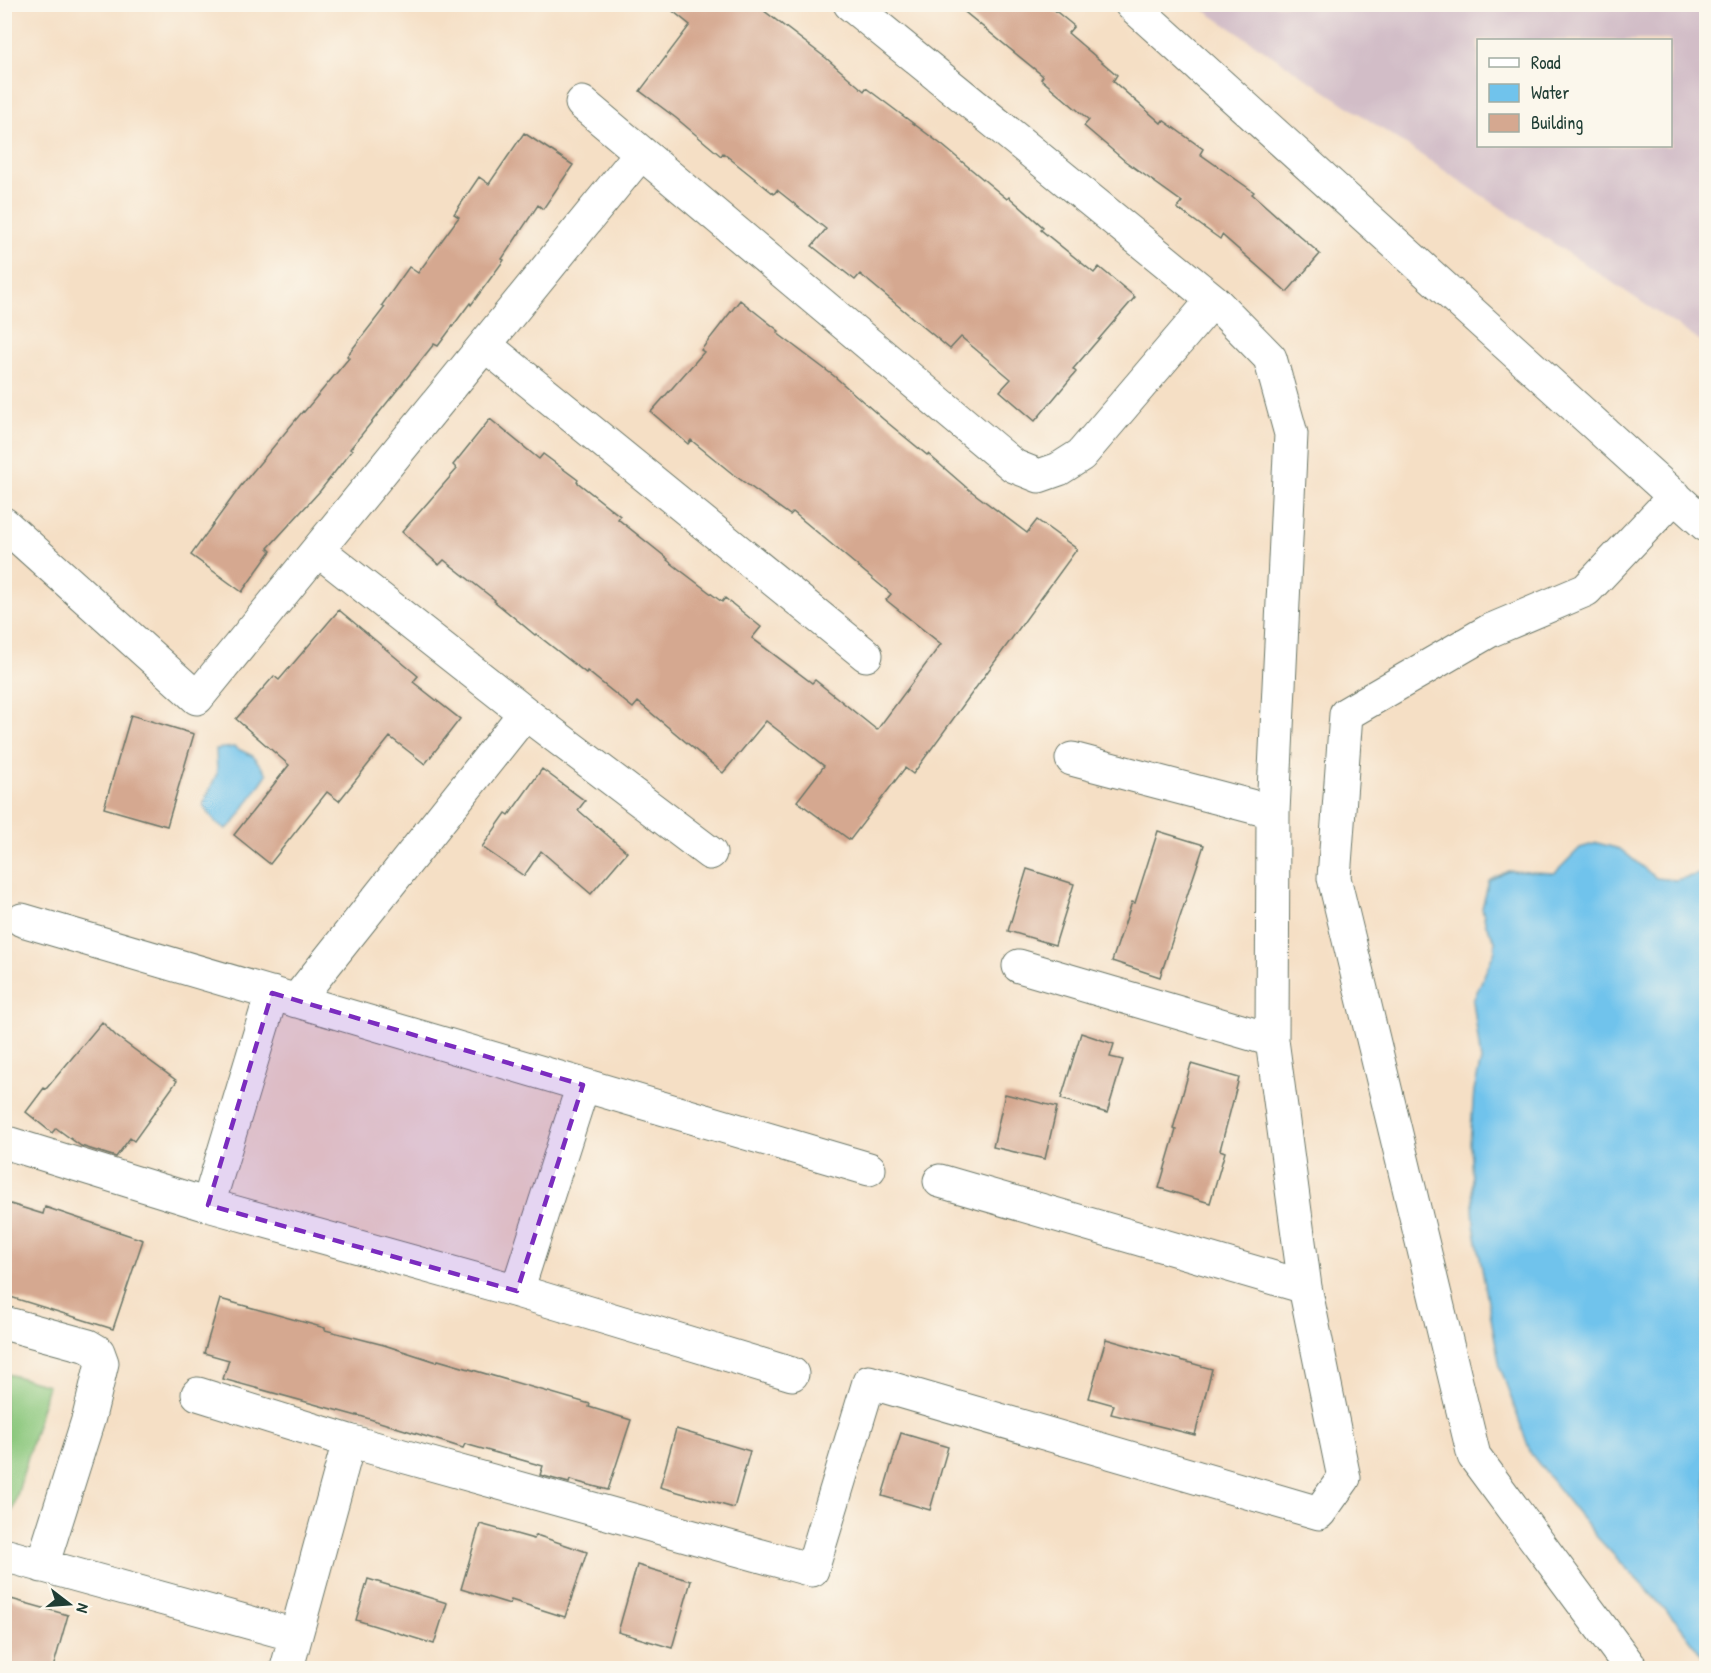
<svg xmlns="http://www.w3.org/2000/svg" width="1711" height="1673" viewBox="0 0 1711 1673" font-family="'Patrick Hand',sans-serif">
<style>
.industrial{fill:#d2bdc7;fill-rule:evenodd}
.green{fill:#8cc87e;stroke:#568259;stroke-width:1.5}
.water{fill:#70c3ec;stroke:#488090;stroke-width:1.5}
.building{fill:#d5a890}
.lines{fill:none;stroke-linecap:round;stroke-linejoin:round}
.minor-casing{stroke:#6a7667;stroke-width:35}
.minor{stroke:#fff;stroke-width:33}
.marked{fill:#7b2cbf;fill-opacity:0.2;stroke:#7b2cbf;stroke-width:4.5;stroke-dasharray:12 8;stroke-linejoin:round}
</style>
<rect width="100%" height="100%" fill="#fbf7ec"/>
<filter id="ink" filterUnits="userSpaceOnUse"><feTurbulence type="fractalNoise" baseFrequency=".0167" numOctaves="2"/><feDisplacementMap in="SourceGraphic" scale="12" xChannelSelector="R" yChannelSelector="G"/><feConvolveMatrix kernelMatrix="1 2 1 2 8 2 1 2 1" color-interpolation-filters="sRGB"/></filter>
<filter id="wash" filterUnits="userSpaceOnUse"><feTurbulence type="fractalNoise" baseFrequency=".008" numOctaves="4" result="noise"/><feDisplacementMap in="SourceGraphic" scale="24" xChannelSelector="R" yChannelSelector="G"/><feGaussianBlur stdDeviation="1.35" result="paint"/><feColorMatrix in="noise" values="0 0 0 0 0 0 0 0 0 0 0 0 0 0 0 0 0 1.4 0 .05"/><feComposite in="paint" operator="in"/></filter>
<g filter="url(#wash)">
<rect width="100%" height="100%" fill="#f5dfc5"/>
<path class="industrial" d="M 1196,5 L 1706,5 L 1706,345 ZM 1478,40 L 1670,40 L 1670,146 L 1478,146 Z"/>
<path class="green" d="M 4,1373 L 48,1385 L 13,1510 L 5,1508 Z"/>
<path class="water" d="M 234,747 L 253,756 L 267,774 L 234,823 L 226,829 L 216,823 L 203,805 L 217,773 L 216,749 Z
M 1597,843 L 1620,849 L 1656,878 L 1676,880 L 1699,874 L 1706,875 L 1706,1661 L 1677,1622 L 1595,1535 L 1531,1454 L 1500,1367 L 1474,1225 L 1470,1142 L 1474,1090 L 1481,1061 L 1473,1001 L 1495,950 L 1495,940 L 1486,925 L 1482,908 L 1489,881 L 1508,871 L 1555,873 L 1580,848 Z"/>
<g id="blocks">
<path class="building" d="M 664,4 L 755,4 L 826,58 L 864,91 L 866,88 L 942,145 L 1007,199 L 1009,197 L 1043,227 L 1041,230 L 1094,273 L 1099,267 L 1135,297 L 1073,369 L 1076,372 L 1035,421 L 1000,391 L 1011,379 L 961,337 L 950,349 L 860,274 L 855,280 L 812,246 L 826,229 L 777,190 L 774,194 L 723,153 L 721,156 L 676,118 L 640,91 L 690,25 Z
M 955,4 L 1047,4 L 1074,26 L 1068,33 L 1117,75 L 1113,81 L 1161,123 L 1163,120 L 1203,149 L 1200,154 L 1254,192 L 1252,194 L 1320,254 L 1287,292 L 1222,235 L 1220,239 L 1177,208 L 1182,202 L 1125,161 L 1084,126 L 1089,120 L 1041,79 L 1043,76 Z
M 524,133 L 573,165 L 543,209 L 538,205 L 502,259 L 504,260 L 471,305 L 470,303 L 438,346 L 434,344 L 350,449 L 352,450 L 320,491 L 268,548 L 271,551 L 242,592 L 191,555 L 240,487 L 303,411 L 304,412 L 349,358 L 347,356 L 385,307 L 382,305 L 409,267 L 418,273 L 459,217 L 454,214 L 479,177 L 489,184 Z
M 740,300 L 779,331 L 777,333 L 834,376 L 883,419 L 927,455 L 928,454 L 967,488 L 1027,533 L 1037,520 L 1077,549 L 913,774 L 905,768 L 850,840 L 797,801 L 824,766 L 766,721 L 723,773 L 638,702 L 633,708 L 587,671 L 586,673 L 536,634 L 535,635 L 494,601 L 495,600 L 444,560 L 439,565 L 402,532 L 457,469 L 453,465 L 490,419 L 539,459 L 543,454 L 578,480 L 577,482 L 620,516 L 618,519 L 668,559 L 667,560 L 722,602 L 725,598 L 761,627 L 752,638 L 812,683 L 815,680 L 877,730 L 941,644 L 886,600 L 891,594 L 793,512 L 790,515 L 734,475 L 691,440 L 688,444 L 651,412 L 704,352 L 701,350 Z
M 339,610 L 418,676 L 413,682 L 460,719 L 425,764 L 390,737 L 339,801 L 327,792 L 270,864 L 234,835 L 289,765 L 236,719 L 274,676 L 279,680 Z
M 131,715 L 194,734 L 167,826 L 104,808 Z
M 542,769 L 585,801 L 578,810 L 627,852 L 591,894 L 541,851 L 524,876 L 482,847 L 506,813 L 509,815 Z
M 1158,831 L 1204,845 L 1160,977 L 1112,961 L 1132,902 L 1135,903 Z
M 1027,869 L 1074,884 L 1055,945 L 1008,931 Z
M 102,1022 L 116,1036 L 177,1081 L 134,1141 L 130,1138 L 116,1157 L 81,1146 L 56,1128 L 52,1133 L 26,1112 L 44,1088 L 46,1089 Z
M 1081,1033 L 1114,1044 L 1110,1057 L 1123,1060 L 1107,1113 L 1061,1099 Z
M 1191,1064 L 1239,1078 L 1220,1150 L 1225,1152 L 1210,1203 L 1159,1188 L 1176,1130 L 1173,1129 Z
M 1005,1094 L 1057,1107 L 1045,1159 L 993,1147 Z
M 4,1202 L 43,1214 L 45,1207 L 143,1240 L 113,1329 L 4,1295 Z
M 220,1299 L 325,1328 L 325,1330 L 384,1345 L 437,1362 L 438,1360 L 590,1404 L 589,1407 L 631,1420 L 608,1490 L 570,1480 L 569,1483 L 540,1475 L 543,1466 L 465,1444 L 463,1448 L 357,1415 L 357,1416 L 223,1379 L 229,1360 L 204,1353 Z
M 1106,1339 L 1212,1369 L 1195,1435 L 1111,1414 L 1114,1405 L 1089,1398 Z
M 676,1429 L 750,1451 L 734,1508 L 660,1487 Z
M 901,1433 L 948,1447 L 930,1510 L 882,1496 Z
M 480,1524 L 534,1539 L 536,1535 L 587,1552 L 565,1617 L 511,1600 L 510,1604 L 461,1589 Z
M 637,1565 L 691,1581 L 672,1648 L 618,1632 Z
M 368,1579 L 447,1603 L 434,1644 L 356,1620 Z
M 4,1597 L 68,1615 L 53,1668 L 4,1668 Z"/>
</g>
</g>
<g filter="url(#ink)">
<use href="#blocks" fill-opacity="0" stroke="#6a7667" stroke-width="1.5"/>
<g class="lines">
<g class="minor-casing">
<path id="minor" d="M 1131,4 L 1706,525
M 582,103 L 1014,466 L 1039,476 L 1059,469 L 1081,455 L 1213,300
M 485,345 L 866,655
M 4,524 L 197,698 L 641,153
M 318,550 L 525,713 L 710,853
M 1072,759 L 1273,812
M 22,920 L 869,1169
M 1019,966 L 1272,1040
M 296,1001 L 525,713
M 4,1142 L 208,1205 L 517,1291 L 792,1374
M 940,1181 L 1305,1287
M 208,1205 L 272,993
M 517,1291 L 583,1085
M 4,1323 L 88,1346 L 98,1352 L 102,1363 L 89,1417 L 42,1566
M 198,1394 L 349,1441 L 812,1570 L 869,1382 L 1319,1513 L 1344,1478 L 1305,1287 L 1272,1040 L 1273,812 L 1291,434 L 1270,358 L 1213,300 L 850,4
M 4,1555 L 295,1635
M 287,1668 L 349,1441
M 1631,1668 L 1474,1456 L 1334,878 L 1346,714 L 1489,631 L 1586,590 L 1675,496"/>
</g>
<use href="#minor" class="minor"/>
</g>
</g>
<path class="marked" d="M 272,993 L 583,1085 L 517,1291 L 208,1205 Z"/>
<rect width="1711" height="1673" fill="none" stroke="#fbf7ec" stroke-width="24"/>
<rect x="1477" y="39" width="195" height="108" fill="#fbf7ec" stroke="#a3ada2" stroke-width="1.5"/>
<rect x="1489" y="58" width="30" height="9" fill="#ffffff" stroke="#a3ada2" stroke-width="1.5"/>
<text x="1531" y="69" font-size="18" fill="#1f3d34">Road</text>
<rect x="1489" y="84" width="30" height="18" fill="#70c3ec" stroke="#a3ada2" stroke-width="1.5"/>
<text x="1531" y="99" font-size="18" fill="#1f3d34">Water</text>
<rect x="1489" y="114" width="30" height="18" fill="#d5a890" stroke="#a3ada2" stroke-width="1.5"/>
<text x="1531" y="129" font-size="18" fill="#1f3d34">Building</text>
<g transform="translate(69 1604) rotate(107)" stroke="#fbf7ec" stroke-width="4.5" paint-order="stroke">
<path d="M0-4.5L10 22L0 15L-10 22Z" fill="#1f3d34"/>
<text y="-9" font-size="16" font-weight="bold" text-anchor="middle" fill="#1f3d34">N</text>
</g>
</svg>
